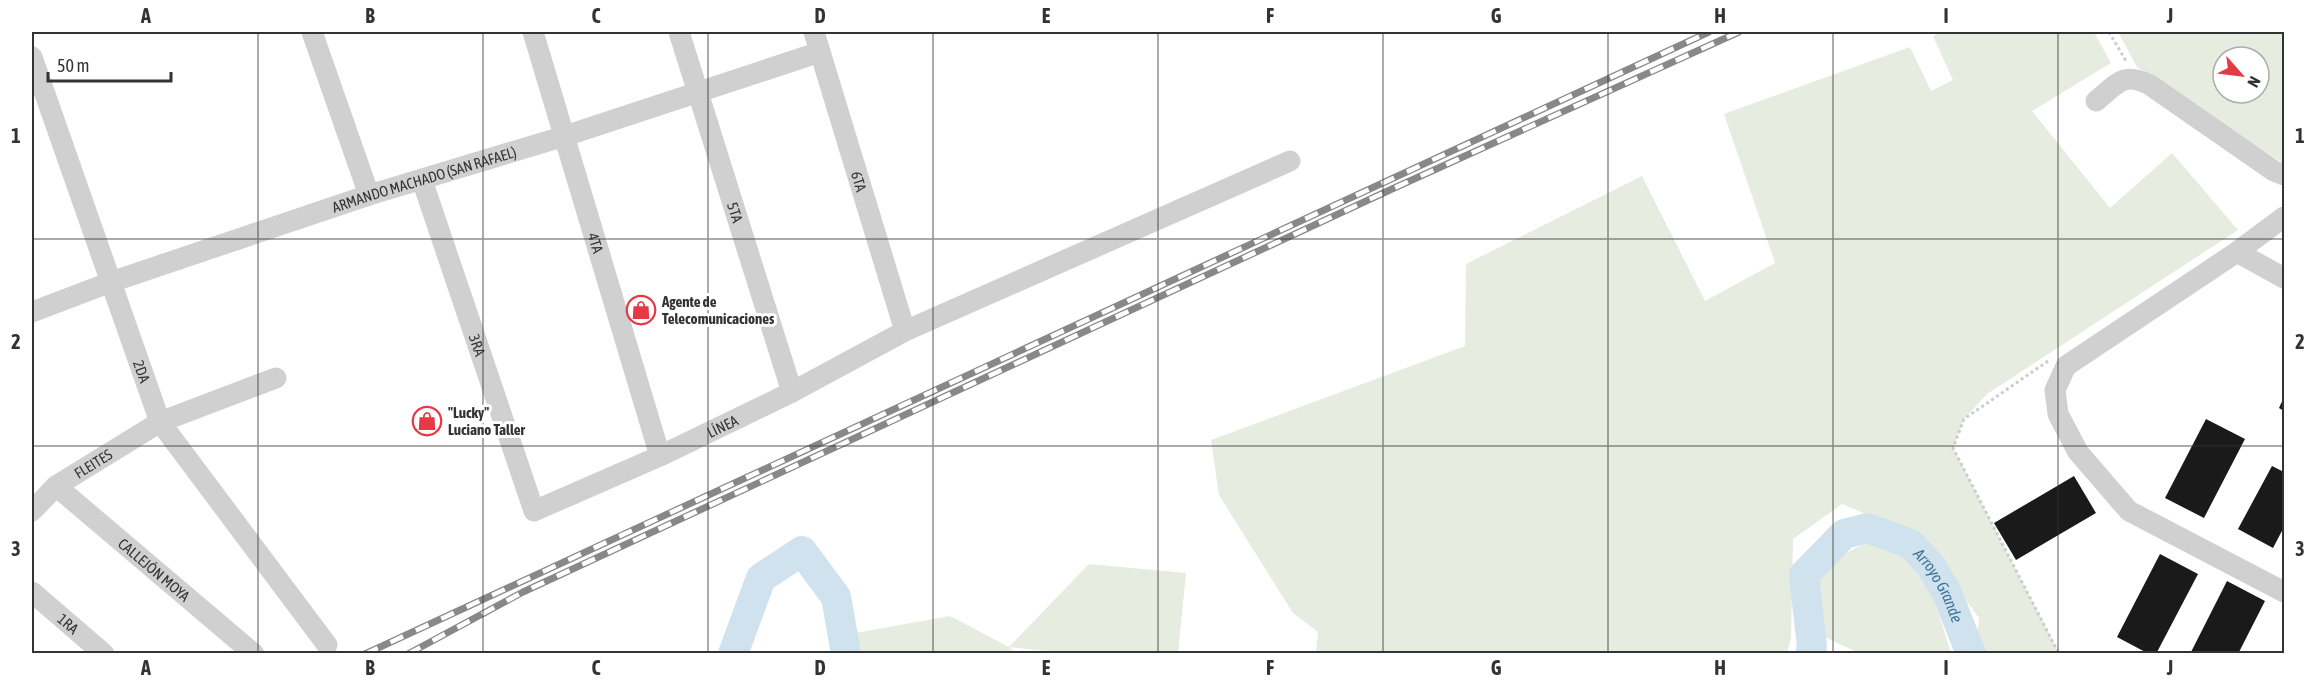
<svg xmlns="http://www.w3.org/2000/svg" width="2316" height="685" viewBox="0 0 2316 685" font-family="'Asap Condensed',sans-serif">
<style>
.green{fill:#e6ecdf;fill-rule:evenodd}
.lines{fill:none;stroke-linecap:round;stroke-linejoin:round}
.river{stroke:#cfe2ee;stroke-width:30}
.building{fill:#1a1a1a}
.path{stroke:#cdcdcd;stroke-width:3;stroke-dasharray:3 3;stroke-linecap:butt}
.minor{stroke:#d0d0d0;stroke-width:21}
.rail-casing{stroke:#888;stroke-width:7}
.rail{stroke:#fff;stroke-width:4.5;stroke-dasharray:14;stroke-linecap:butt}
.grid{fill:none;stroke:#333;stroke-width:1.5;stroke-opacity:0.55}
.labels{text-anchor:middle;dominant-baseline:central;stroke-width:6;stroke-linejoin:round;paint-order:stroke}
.street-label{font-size:15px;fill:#333;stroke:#fff}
.poi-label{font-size:15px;font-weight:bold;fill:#333;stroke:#fff;text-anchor:start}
.water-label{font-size:16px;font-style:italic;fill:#3f7597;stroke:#fff}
.neatline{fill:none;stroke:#333;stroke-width:2}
.grid-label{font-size:20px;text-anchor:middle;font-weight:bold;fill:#333}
</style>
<rect width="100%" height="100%" fill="#fff"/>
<path class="green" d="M 1942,32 L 2094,32 L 2111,63 L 2032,111 L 2110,208 L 2172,153 L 2238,230 L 1987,394 L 1964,419 L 1953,448 L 2059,653 L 1984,653 L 1977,644 L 1979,618 L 1919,536 L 1842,504 L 1793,539 L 1791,638 L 1787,653 L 1316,653 L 1318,632 L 1293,613 L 1219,495 L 1211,440 L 1465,346 L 1466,264 L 1642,176 L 1705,301 L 1775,263 L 1724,114 L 1910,47 L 1931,91 L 1953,80 L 1933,36 Z
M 2118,32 L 2284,32 L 2284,164 L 2137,67 ZM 2223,57 L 2259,57 L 2259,93 L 2223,93 Z
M 1869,541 L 1912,559 L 1933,596 L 1951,653 L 1859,653 L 1820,635 L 1815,582 L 1837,558 Z
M 1089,564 L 1186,573 L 1178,653 L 1074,654 L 1010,647 L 1014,653 L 854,653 L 850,634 L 950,616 L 1009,647 Z"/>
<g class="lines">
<g class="river">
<path d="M 733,654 L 761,578 L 802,551 L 836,597 L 846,654"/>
<path id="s1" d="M 1810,654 L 1812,647 L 1804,575 L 1844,534 L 1867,528 L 1911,544 L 1931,566 L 1947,593 L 1971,654"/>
</g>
</g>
<path class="building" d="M 2284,397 L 2284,411 L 2279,408 Z
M 2206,419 L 2245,439 L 2204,518 L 2165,498 Z
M 2272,466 L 2284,472 L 2284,527 L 2273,548 L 2238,529 Z
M 2074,476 L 2096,513 L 2016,560 L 1994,523 Z
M 2160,554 L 2198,574 L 2156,654 L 2149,654 L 2117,637 Z
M 2227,581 L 2265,601 L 2238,654 L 2190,654 Z"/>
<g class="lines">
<path class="path" d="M 2109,32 L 2126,61
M 2048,361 L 1964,419 L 1953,448 L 2059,654"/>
<g class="minor">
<path d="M 312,32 L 369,195"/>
<path id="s2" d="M 533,32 L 660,456"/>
<path id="s3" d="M 679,32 L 792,392"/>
<path id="s4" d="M 814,32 L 905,331"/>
<path id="s5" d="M 32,57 L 160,422 L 327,645"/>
<path d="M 2096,101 C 2117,84 2123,71 2150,85 L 2274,171 L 2284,175"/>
<path id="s6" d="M 422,180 L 534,511 L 660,456 L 792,392 L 905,331 L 1290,161"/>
<path d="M 2284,217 L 2237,252 L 2066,366 L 2055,390 L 2058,414 L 2078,452 L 2129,511 L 2284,592"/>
<path d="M 2237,252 L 2284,278"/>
<path id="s7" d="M 32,312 L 111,282 L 369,195 L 565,136 L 820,52"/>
<path id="s8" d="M 56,486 L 254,654"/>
<path id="s9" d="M 32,511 L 56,486 L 160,422 L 276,378"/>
<path id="s10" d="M 32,592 L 104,654"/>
</g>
<g class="rail-casing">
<path id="rail" d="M 365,654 L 1709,32
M 408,654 L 523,592 L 1392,189 L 1739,32"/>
</g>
<use href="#rail" class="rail"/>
</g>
<path class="grid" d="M 258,32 L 258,654M 483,32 L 483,654M 708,32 L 708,654M 933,32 L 933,654M 1158,32 L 1158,654M 1383,32 L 1383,654M 1608,32 L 1608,654M 1833,32 L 1833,654M 2058,32 L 2058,654M 32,239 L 2284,239M 32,446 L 2284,446"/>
<defs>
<g id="shop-ring" transform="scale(1.5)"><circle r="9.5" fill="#fff" stroke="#e63946" stroke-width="1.5"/><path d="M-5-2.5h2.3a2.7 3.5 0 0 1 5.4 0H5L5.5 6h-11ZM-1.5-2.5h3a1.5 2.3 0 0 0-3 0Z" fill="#e63946"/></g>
</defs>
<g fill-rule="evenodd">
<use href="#shop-ring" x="641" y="310"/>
<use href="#shop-ring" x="427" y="421"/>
</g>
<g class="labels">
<g class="street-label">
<text stroke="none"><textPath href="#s7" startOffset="414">ARMANDO MACHADO (SAN RAFAEL)</textPath></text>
<text stroke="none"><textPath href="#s4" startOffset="156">6TA</textPath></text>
<text stroke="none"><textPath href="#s3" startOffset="189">5TA</textPath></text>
<text stroke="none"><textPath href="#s2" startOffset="220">4TA</textPath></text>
<text stroke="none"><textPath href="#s6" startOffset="174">3RA</textPath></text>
<text stroke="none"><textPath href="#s5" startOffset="333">2DA</textPath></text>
<text stroke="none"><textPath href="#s6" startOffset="556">LÍNEA</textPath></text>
<text stroke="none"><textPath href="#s9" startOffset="78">FLEITES</textPath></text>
<text stroke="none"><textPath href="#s8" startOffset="129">CALLEJÓN MOYA</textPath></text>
<text stroke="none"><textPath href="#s10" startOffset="48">1RA</textPath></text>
</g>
<g class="poi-label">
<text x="662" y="301">Agente de<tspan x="662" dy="17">Telecomunicaciones</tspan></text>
<text x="448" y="412">"Lucky"<tspan x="448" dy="17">Luciano Taller</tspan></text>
</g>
<g class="water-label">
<text stroke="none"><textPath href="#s1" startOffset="258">Arroyo Grande</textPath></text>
</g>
</g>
<rect width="2316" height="685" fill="none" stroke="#ffffff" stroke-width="66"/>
<g transform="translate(2241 75) rotate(118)"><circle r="28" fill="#ffffff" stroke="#adadad" stroke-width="1.5"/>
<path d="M0-4.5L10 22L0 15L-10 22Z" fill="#e63946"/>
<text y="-9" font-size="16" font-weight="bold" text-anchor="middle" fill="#333333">N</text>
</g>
<path d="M48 72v9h123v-9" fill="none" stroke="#333333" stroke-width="3"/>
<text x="57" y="72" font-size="18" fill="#333333" stroke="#ffffff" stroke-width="4.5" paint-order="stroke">50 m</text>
<rect x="33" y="33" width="2250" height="619" class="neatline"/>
<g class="grid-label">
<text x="146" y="23">A</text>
<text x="370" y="23">B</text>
<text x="596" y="23">C</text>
<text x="820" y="23">D</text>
<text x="1046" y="23">E</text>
<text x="1270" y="23">F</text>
<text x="1496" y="23">G</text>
<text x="1720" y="23">H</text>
<text x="1946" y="23">I</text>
<text x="2170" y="23">J</text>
<text x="16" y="143">1</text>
<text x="2300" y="143">1</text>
<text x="16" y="349">2</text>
<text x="2300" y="349">2</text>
<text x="16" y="556">3</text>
<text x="2300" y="556">3</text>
<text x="146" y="675">A</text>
<text x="370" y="675">B</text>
<text x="596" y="675">C</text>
<text x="820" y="675">D</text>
<text x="1046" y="675">E</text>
<text x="1270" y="675">F</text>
<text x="1496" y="675">G</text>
<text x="1720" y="675">H</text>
<text x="1946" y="675">I</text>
<text x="2170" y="675">J</text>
</g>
</svg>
